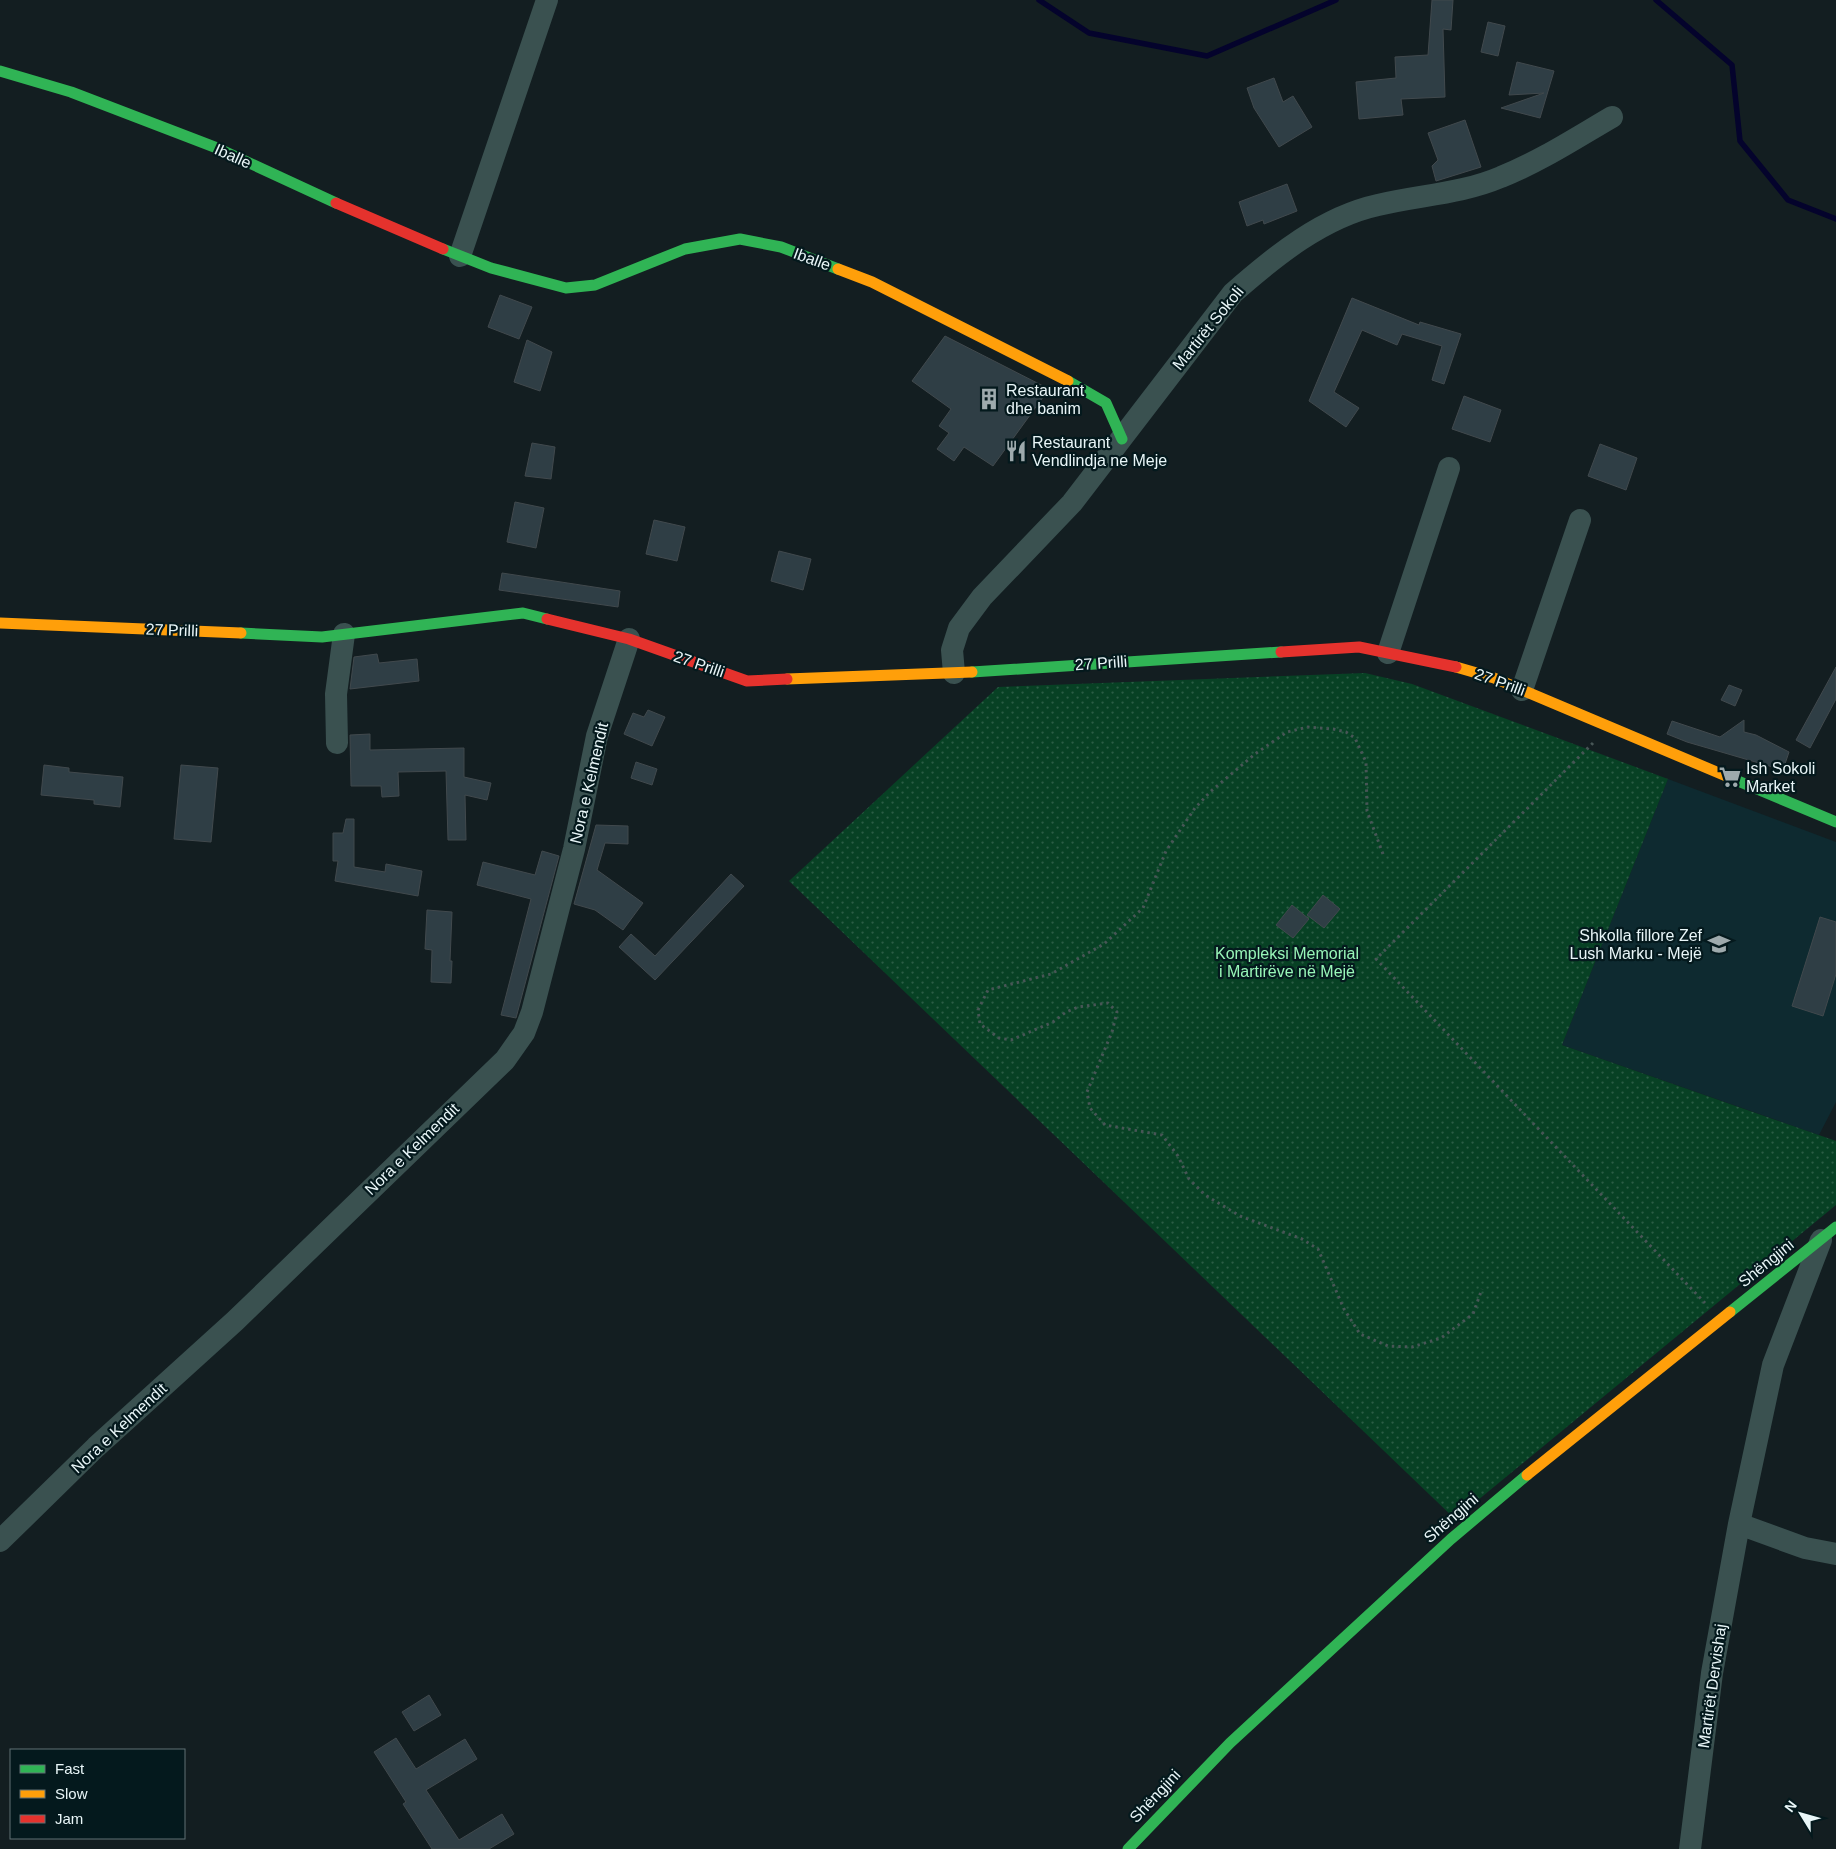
<svg xmlns="http://www.w3.org/2000/svg" width="1836" height="1849" viewBox="0 0 1836 1849" font-family="Helvetica,sans-serif">
<style>
.built{fill:#0e2a30}
.park{fill:url(#park-dots)}
.lines{fill:none;stroke-linecap:round;stroke-linejoin:round}
.stream{stroke:#04032c;stroke-width:5.5}
.building{fill:#2f3e45;stroke:#41494d}
.path{stroke:#475656;stroke-width:3;stroke-dasharray:2.5 4;stroke-linecap:butt}
.street{stroke:#3a5150;stroke-width:22}
.fast{stroke:#30b455;stroke-width:11}
.slow{stroke:#ff9f0a;stroke-width:11}
.jam{stroke:#e5322d;stroke-width:11}
.labels{text-anchor:middle;dominant-baseline:central;stroke-width:4.5;stroke-linejoin:round;paint-order:stroke}
.street-label{font-size:16px;fill:#e9f6f8;stroke:#04191d}
.poi-label{font-size:16px;fill:#e9f6f8;stroke:#04191d;text-anchor:start}
.park-label{font-size:16px;fill:#98f6b8;stroke:#04191d}
</style>
<defs>
<pattern id="park-dots" width="8" height="8" patternUnits="userSpaceOnUse" patternTransform="scale(1.25)"><rect width="8" height="8" fill="#074124"/><path d="M2 2h.1M6 6h.1" fill="none" stroke="#2b5d45" stroke-width="1.8" stroke-linecap="round"/></pattern>
</defs>
<rect width="100%" height="100%" fill="#131e21"/>
<path class="built" d="M 1668,779 L 1836,842 L 1836,1102 L 1819,1135 L 1562,1045 Z"/>
<path class="park" d="M 1365,673 L 1412,684 L 1668,779 L 1562,1045 L 1836,1141 L 1836,1205 L 1455,1519 L 789,881 L 998,687 Z"/>
<g class="lines">
<path class="stream" d="M 1039,0 L 1089,33 L 1207,56 L 1336,0
M 1656,0 L 1732,65 L 1740,141 L 1788,200 L 1836,219"/>
</g>
<path class="building" d="M 1432,0 L 1453,0 L 1451,30 L 1443,29 L 1445,97 L 1401,99 L 1403,115 L 1359,119 L 1356,82 L 1396,78 L 1395,57 L 1428,55 Z
M 1488,22 L 1505,26 L 1498,56 L 1481,52 Z
M 1517,62 L 1554,71 L 1540,118 L 1501,108 L 1544,93 L 1509,95 Z
M 1274,78 L 1283,102 L 1293,96 L 1312,127 L 1279,147 L 1254,108 L 1247,88 Z
M 1465,120 L 1481,167 L 1436,181 L 1432,166 L 1438,160 L 1428,133 Z
M 1287,184 L 1297,211 L 1264,224 L 1263,220 L 1247,226 L 1239,202 Z
M 500,295 L 532,307 L 519,339 L 488,327 Z
M 1352,298 L 1419,325 L 1420,322 L 1461,334 L 1444,384 L 1432,380 L 1442,346 L 1402,334 L 1397,345 L 1362,330 L 1334,392 L 1359,408 L 1346,427 L 1309,401 Z
M 945,336 L 1049,389 L 993,466 L 964,447 L 954,461 L 937,449 L 949,433 L 939,426 L 951,409 L 912,381 Z
M 527,340 L 552,352 L 540,391 L 514,382 Z
M 1464,396 L 1501,410 L 1490,442 L 1452,429 Z
M 532,443 L 555,447 L 551,479 L 525,476 Z
M 1600,444 L 1637,458 L 1626,490 L 1588,476 Z
M 515,502 L 544,508 L 536,548 L 507,542 Z
M 654,520 L 685,527 L 677,561 L 646,554 Z
M 779,551 L 811,559 L 803,590 L 771,581 Z
M 502,573 L 620,591 L 618,607 L 499,590 Z
M 377,654 L 379,663 L 417,659 L 419,681 L 350,689 L 354,657 Z
M 1836,667 L 1836,699 L 1810,748 L 1796,740 Z
M 1729,685 L 1742,690 L 1735,706 L 1721,700 Z
M 648,710 L 665,717 L 652,746 L 624,734 L 633,713 L 644,717 Z
M 1744,720 L 1744,732 L 1756,735 L 1789,752 L 1783,770 L 1687,742 L 1667,734 L 1672,721 L 1720,737 Z
M 370,734 L 370,750 L 464,748 L 464,777 L 491,783 L 487,800 L 465,795 L 466,840 L 448,840 L 446,771 L 398,772 L 399,796 L 382,797 L 381,786 L 351,786 L 350,735 Z
M 636,762 L 657,769 L 652,785 L 631,778 Z
M 44,765 L 69,768 L 69,772 L 123,777 L 120,807 L 94,804 L 94,800 L 41,795 Z
M 181,765 L 218,768 L 211,842 L 174,839 Z
M 346,819 L 354,819 L 354,867 L 385,872 L 386,864 L 422,871 L 418,896 L 335,881 L 338,861 L 333,861 L 333,833 L 343,833 Z
M 596,825 L 628,826 L 628,844 L 605,843 L 597,870 L 643,903 L 623,930 L 595,910 L 574,904 Z
M 542,851 L 559,856 L 516,1018 L 501,1015 L 531,899 L 477,885 L 483,862 L 535,875 Z
M 731,874 L 744,886 L 655,980 L 619,947 L 631,934 L 655,956 Z
M 1323,895 L 1340,909 L 1324,928 L 1307,915 Z
M 1292,905 L 1309,919 L 1293,938 L 1276,925 Z
M 427,910 L 452,912 L 450,961 L 452,961 L 451,983 L 431,982 L 432,950 L 425,949 Z
M 1820,917 L 1836,922 L 1836,974 L 1823,1016 L 1792,1006 Z
M 429,1695 L 441,1715 L 414,1731 L 402,1712 Z
M 396,1738 L 416,1769 L 465,1739 L 477,1759 L 426,1790 L 459,1840 L 502,1814 L 514,1834 L 489,1849 L 432,1849 L 403,1804 L 406,1802 L 374,1752 Z"/>
<g class="lines">
<path class="path" d="M 1593,743 L 1376,959 L 1705,1303
M 1383,854 L 1367,811 L 1366,762 L 1355,738 L 1346,732 L 1333,729 L 1308,727 L 1287,732 L 1255,754 L 1210,792 L 1195,808 L 1166,851 L 1143,908 L 1104,944 L 1051,974 L 988,990 L 978,1010 L 980,1024 L 999,1038 L 1011,1040 L 1053,1022 L 1066,1012 L 1078,1007 L 1108,1003 L 1117,1012 L 1112,1032 L 1087,1092 L 1090,1108 L 1105,1125 L 1162,1135 L 1178,1156 L 1189,1179 L 1205,1195 L 1240,1216 L 1302,1239 L 1318,1249 L 1344,1309 L 1360,1334 L 1388,1346 L 1412,1347 L 1441,1338 L 1473,1314 L 1482,1289"/>
<path class="street" d="M 460,256 L 547,0
M 1388,653 L 1449,468
M 954,673 L 952,650 L 959,628 L 982,597 L 1072,503 L 1233,293 C 1275,256 1323,217 1378,205 C 1420,195 1461,194 1501,177 C 1539,162 1576,138 1612,117
M 1522,690 L 1580,520
M 337,743 L 336,694 L 344,634
M 1739,1524 L 1805,1548 L 1836,1554
M 0,1541 L 96,1447 L 235,1321 L 505,1060 L 524,1033 L 532,1012 L 574,849 L 597,736 L 629,639
M 1690,1849 L 1712,1673 L 1739,1524 L 1773,1365 L 1821,1240"/>
<path class="fast" d="M 0,71 L 71,92 L 217,148 L 336,203
M 443,249 L 491,268 L 566,288 L 595,285 L 685,249 L 740,239 L 781,247 L 838,269
M 1068,381 L 1106,403 L 1122,439
M 241,633 L 322,637 L 523,613 L 547,619
M 972,672 L 1281,652
M 1726,776 L 1836,822
M 1730,1312 L 1836,1227
M 1128,1849 L 1230,1743 L 1451,1539 L 1527,1475"/>
<path class="slow" d="M 838,269 L 872,282 L 1068,381
M 0,623 L 241,633
M 1456,667 L 1494,678 L 1726,776
M 787,679 L 972,672
M 1527,1475 L 1730,1312"/>
<path class="jam" d="M 336,203 L 443,249
M 547,619 L 629,639 L 747,681 L 787,679
M 1281,652 L 1359,647 L 1456,667"/>
</g>
<defs>
<g id="building-bare" transform="scale(1.725)"><path d="M-4-6H4V6H1V3H-1V6H-4ZM-2.5-4.3h1.7v1.8h-1.7ZM.8-4.3h1.7v1.8H.8ZM-2.5-1h1.7V.8h-1.7ZM.8-1h1.7V.8H.8Z" fill="#9eaaad" stroke="#04191d" stroke-width="2.5" paint-order="stroke"/></g>
<g id="restaurant-bare" transform="scale(1.725)"><path d="M-5-6h1v4h1v-4h1v4h1v-4h1v5L-1.5 .5V6h-2V.5L-5-1ZM5-6V6H3V1.5H1.5Q1.5-4 5-6Z" fill="#9eaaad" stroke="#04191d" stroke-width="2.5" paint-order="stroke"/></g>
<g id="supermarket-bare" transform="scale(1.725)"><path d="M-6-5.5h2.5l.6 2H6L4.5 2H-2.5L-4.4-4H-6ZM-1.5 3.2a1.3 1.3 0 1 0 .1 0ZM3 3.2a1.3 1.3 0 1 0 .1 0Z" fill="#9eaaad" stroke="#04191d" stroke-width="2.5" paint-order="stroke"/></g>
<g id="school-bare" transform="scale(1.725)"><path d="M0-5L7-2L0 1L-7-2ZM-4 1L0 2.5L4 1V4Q0 6-4 4Z" fill="#9eaaad" stroke="#04191d" stroke-width="2.5" paint-order="stroke"/></g>
</defs>
<g fill-rule="evenodd">
<use href="#building-bare" x="989" y="399"/>
<use href="#restaurant-bare" x="1016" y="451"/>
<use href="#supermarket-bare" x="1730" y="777"/>
<use href="#school-bare" x="1719" y="944"/>
</g>
<g class="labels">
<g class="street-label">
<text transform="translate(233 156) rotate(24)">Iballe</text>
<text transform="translate(812 259) rotate(20)">Iballe</text>
<text transform="translate(1208 328) rotate(-51)">Martirët Sokoli</text>
<text transform="translate(172 630) rotate(2)">27 Prilli</text>
<text transform="translate(1101 663) rotate(-4)">27 Prilli</text>
<text transform="translate(699 664) rotate(19)">27 Prilli</text>
<text transform="translate(1500 682) rotate(20)">27 Prilli</text>
<text transform="translate(589 783) rotate(-77)">Nora e Kelmendit</text>
<text transform="translate(412 1149) rotate(-44)">Nora e Kelmendit</text>
<text transform="translate(1766 1263) rotate(-39)">Shëngjini</text>
<text transform="translate(119 1428) rotate(-43)">Nora e Kelmendit</text>
<text transform="translate(1451 1518) rotate(-41)">Shëngjini</text>
<text transform="translate(1712 1686) rotate(-82)">Martirët Dervishaj</text>
<text transform="translate(1155 1796) rotate(-47)">Shëngjini</text>
</g>
<g class="poi-label">
<text x="1006" y="390">Restaurant<tspan x="1006" dy="18">dhe banim</tspan></text>
<text x="1032" y="442">Restaurant<tspan x="1032" dy="18">Vendlindja ne Meje</tspan></text>
<text x="1746" y="768">Ish Sokoli<tspan x="1746" dy="18">Market</tspan></text>
<text x="1702" y="935" text-anchor="end">Shkolla fillore Zef<tspan x="1702" dy="18">Lush Marku - Mejë</tspan></text>
</g>
<g class="park-label">
<text x="1287" y="953">Kompleksi Memorial<tspan x="1287" dy="18">i Martirëve në Mejë</tspan></text>
</g>
</g>
<rect x="10" y="1749" width="175" height="90" fill="#04191d" stroke="#607175"/>
<rect x="20" y="1765" width="25" height="8" fill="#30b455" stroke="#607175"/>
<text x="55" y="1774" font-size="15" fill="#e9f6f8">Fast</text>
<rect x="20" y="1790" width="25" height="8" fill="#ff9f0a" stroke="#607175"/>
<text x="55" y="1799" font-size="15" fill="#e9f6f8">Slow</text>
<rect x="20" y="1815" width="25" height="8" fill="#e5322d" stroke="#607175"/>
<text x="55" y="1824" font-size="15" fill="#e9f6f8">Jam</text>
<g transform="translate(1801 1814) rotate(307)" stroke="#04191d" stroke-width="4" paint-order="stroke">
<path d="M0-4L9 19L0 12L-9 19Z" fill="#e9f6f8"/>
<text y="-8" font-size="14" font-weight="bold" text-anchor="middle" fill="#e9f6f8">N</text>
</g>
</svg>
